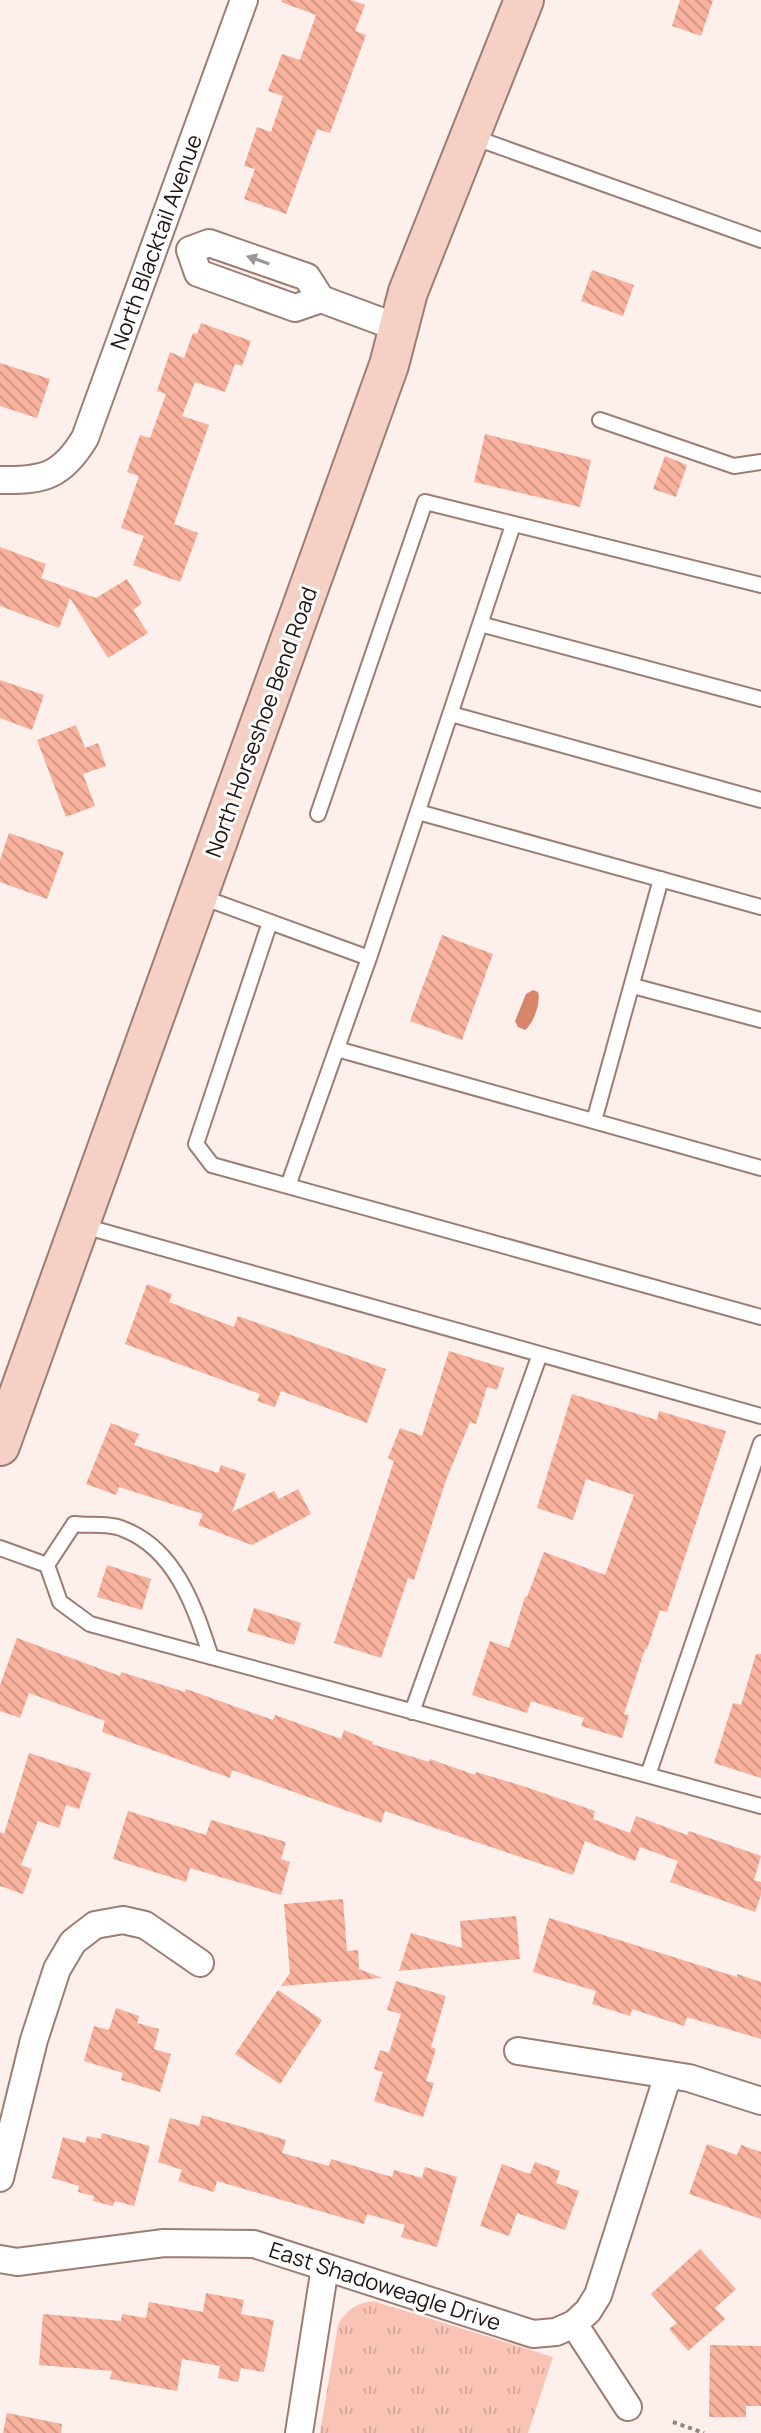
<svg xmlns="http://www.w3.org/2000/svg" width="761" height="2433" viewBox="0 0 761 2433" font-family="Manrope,sans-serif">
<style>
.grass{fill:url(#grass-tufts)}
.water{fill:#d8856c}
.building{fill:url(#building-back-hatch)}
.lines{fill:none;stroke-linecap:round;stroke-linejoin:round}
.lane-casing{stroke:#9d7d73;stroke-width:18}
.street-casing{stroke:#9d7d73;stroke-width:30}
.secondary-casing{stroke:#9d7d73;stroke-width:42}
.path{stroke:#918481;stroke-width:4;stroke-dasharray:4 4;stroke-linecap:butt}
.lane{stroke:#fff;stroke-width:14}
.street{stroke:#fff;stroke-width:26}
.secondary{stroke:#f5d0c5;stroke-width:38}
.oneway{fill:#9c9695}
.labels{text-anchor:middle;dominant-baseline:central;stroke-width:6;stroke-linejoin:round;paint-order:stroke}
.street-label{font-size:22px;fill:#221613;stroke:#fff}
</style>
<defs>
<pattern id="grass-tufts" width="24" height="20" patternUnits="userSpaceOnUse" patternTransform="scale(2)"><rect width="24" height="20" fill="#f9c4b5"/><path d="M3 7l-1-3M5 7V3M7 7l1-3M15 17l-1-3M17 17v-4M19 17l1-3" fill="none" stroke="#d5a89b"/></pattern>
<pattern id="building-back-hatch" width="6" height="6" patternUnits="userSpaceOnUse" patternTransform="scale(2)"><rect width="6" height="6" fill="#f8b19c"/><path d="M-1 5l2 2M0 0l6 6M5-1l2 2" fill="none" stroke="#d49886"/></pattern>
</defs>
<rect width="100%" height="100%" fill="#fdefeb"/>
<path class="grass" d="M 373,2301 L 553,2357 L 528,2433 L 320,2433 L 338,2325 C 346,2310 355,2304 373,2301 Z"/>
<path class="water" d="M 533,990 L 538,992 C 541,1002 534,1023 525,1030 L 518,1027 L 515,1021 L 526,994 Z"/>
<path class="building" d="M 282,0 L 352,0 L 365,5 L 355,31 L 366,35 L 330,133 L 317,129 L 286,214 L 244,199 L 255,169 L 244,166 L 257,127 L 271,132 L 283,96 L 268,91 L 282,54 L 300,60 L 316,15 L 281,2 Z
M 680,0 L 713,0 L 701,36 L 672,26 Z
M 592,270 L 634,285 L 623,316 L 581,301 Z
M 201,323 L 251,341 L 242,366 L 235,364 L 225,392 L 195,382 L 182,416 L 209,425 L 174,524 L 198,533 L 180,582 L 133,565 L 144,536 L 121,528 L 139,476 L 127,472 L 140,435 L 150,438 L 166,394 L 157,391 L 170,352 L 184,358 L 193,333 L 197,334 Z
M 0,363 L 50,379 L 37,418 L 0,406 Z
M 485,434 L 591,460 L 580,507 L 474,482 Z
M 665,456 L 687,465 L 676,497 L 653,489 Z
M 0,547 L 46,564 L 41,578 L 96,598 L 127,579 L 142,603 L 133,610 L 148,633 L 108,658 L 70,598 L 59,628 L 0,606 Z
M 0,680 L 44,695 L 32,730 L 0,718 Z
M 76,725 L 85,748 L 98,743 L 106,766 L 83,774 L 95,806 L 66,817 L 37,740 Z
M 9,833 L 64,852 L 47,899 L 0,882 L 0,860 Z
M 442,935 L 493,954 L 462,1040 L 410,1021 Z
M 147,1284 L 172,1294 L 169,1302 L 234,1327 L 238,1316 L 386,1369 L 367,1423 L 281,1391 L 275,1407 L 257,1401 L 260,1394 L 125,1344 Z
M 449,1351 L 504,1368 L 497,1390 L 487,1387 L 476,1424 L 470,1422 L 446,1480 L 414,1580 L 408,1578 L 381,1658 L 334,1643 L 394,1461 L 388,1458 L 400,1428 L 422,1436 Z
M 572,1394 L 657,1420 L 659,1411 L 726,1431 L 667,1612 L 660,1610 L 647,1649 L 645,1649 L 624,1714 L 629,1715 L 622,1738 L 581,1726 L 584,1718 L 531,1701 L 527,1713 L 472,1695 L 490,1641 L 509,1648 L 525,1597 L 527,1597 L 544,1552 L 605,1575 L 634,1495 L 586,1479 L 573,1520 L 537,1508 Z
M 111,1423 L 139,1434 L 134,1445 L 218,1473 L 221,1465 L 246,1474 L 232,1512 L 274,1491 L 279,1499 L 298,1489 L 311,1514 L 252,1545 L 198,1525 L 203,1514 L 119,1487 L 116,1495 L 86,1484 Z
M 107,1565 L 151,1579 L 142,1610 L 97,1597 Z
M 254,1608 L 301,1623 L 294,1645 L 247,1631 Z
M 17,1638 L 120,1676 L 121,1672 L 185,1692 L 186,1689 L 273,1720 L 275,1715 L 341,1739 L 344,1730 L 373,1742 L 372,1744 L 429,1762 L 430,1759 L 475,1775 L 476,1772 L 526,1787 L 595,1811 L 593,1819 L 630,1833 L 636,1816 L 687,1835 L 689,1831 L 761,1856 L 754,1880 L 761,1882 L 761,1895 L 755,1912 L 670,1882 L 678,1861 L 640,1847 L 635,1861 L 585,1841 L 573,1875 L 385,1811 L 381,1823 L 232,1770 L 230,1778 L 102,1732 L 105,1721 L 29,1693 L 20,1718 L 0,1711 L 0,1685 Z
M 756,1654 L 761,1654 L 761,1778 L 714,1763 L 733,1703 L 741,1705 Z
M 29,1753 L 91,1773 L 79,1809 L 66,1805 L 59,1828 L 38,1821 L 21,1865 L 32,1869 L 23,1894 L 0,1886 L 0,1832 L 4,1834 Z
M 128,1811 L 206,1835 L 211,1820 L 286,1842 L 281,1859 L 290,1862 L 281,1895 L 190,1868 L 186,1882 L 113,1859 Z
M 343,1899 L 347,1951 L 358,1950 L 359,1969 L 382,1978 L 281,1986 L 290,1973 L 284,1904 Z
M 516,1916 L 520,1959 L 399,1971 L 411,1933 L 462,1948 L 460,1921 Z
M 549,1918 L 737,1977 L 737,1974 L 761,1982 L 761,2039 L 687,2017 L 684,2026 L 632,2009 L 630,2016 L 592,2004 L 596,1991 L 533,1972 Z
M 396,1981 L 446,1996 L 431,2047 L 436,2049 L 426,2081 L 434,2083 L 423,2117 L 374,2101 L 383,2072 L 374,2069 L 380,2050 L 389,2053 L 401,2014 L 387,2010 Z
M 278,1990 L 322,2020 L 280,2084 L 235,2054 Z
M 116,2008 L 139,2016 L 137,2023 L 159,2029 L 154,2049 L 171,2054 L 160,2092 L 121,2080 L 123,2073 L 84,2061 L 94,2026 L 109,2030 Z
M 202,2115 L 286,2140 L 282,2153 L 329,2166 L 331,2159 L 392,2177 L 394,2170 L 422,2178 L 425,2167 L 457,2177 L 437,2247 L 401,2237 L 405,2225 L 367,2214 L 364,2224 L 217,2181 L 214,2192 L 178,2181 L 182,2170 L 158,2162 L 170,2118 L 199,2126 Z
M 102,2133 L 150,2146 L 134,2206 L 115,2201 L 113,2206 L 93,2201 L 94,2196 L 78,2192 L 79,2186 L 52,2178 L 63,2137 L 85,2143 L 87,2136 L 101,2139 Z
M 707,2144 L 737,2155 L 741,2145 L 761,2152 L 761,2219 L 689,2194 Z
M 535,2162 L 560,2171 L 556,2183 L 579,2191 L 565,2230 L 517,2213 L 509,2236 L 480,2226 L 502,2164 L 530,2174 Z
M 700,2249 L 736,2289 L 715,2308 L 725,2319 L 688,2351 L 669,2329 L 677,2323 L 651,2294 Z
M 206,2293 L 244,2300 L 241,2314 L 274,2320 L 264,2372 L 241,2368 L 238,2382 L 218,2378 L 220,2366 L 182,2359 L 177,2391 L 110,2379 L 112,2371 L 39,2365 L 43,2314 L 121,2321 L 122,2314 L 146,2318 L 149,2302 L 203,2312 Z
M 710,2345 L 761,2346 L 761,2406 L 746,2406 L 746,2417 L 709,2417 Z
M 7,2413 L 62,2424 L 61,2433 L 3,2433 Z"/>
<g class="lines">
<g class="lane-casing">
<path id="lane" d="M 470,136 L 761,240
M 600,420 L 734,466 L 761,462
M 480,624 L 761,699
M 451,714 L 761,800
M 418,812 L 761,907
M 318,814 L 425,502 L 761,585
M 199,896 L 369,958 L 288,1186
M 270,922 L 196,1144 L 212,1165 L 761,1317
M 369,958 L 513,525
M 633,986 L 761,1020
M 337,1049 L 761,1168
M 594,1121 L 661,879
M 80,1225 L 761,1416
M 0,1548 L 47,1565 L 60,1602 L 90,1624 L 761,1806
M 47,1565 L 74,1524 C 88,1526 110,1523 123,1529 C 176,1549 195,1608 211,1657
M 412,1712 L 540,1354
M 648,1775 L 761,1443"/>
</g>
<g class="street-casing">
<path id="street" d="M 321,299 L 295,308 L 198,273 L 190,250 L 209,243 L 307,277 L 321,299 L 399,328
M 0,480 C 44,481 62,476 85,438 L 244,0
M 518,2051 L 689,2078 L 761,2101
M 0,2178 L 34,2040 L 57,1969 L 73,1942 L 95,1925 L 123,1920 L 145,1925 L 200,1963
M 0,2259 L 17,2262 L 164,2243 L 254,2244 L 533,2334 L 556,2332 L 574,2324 L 628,2407
M 574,2324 L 588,2311 L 598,2295 L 668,2075
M 299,2433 L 325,2267"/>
</g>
<g class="secondary-casing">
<path id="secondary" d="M 0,1446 L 389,365 L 408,292 L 524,0"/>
</g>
<path class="path" d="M 673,2422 L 704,2433"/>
<use href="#lane" class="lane"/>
<use href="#street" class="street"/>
<use href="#secondary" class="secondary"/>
</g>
<defs><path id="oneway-solid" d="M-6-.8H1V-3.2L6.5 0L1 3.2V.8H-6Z" transform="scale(2)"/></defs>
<use class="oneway" href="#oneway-solid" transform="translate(258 260) rotate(-161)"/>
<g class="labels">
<g class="street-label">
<text transform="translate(156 242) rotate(-70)">North Blacktail Avenue</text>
<text transform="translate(261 722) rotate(-70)">North Horseshoe Bend Road</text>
<text transform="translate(385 2286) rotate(18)">East Shadoweagle Drive</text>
</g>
</g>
</svg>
